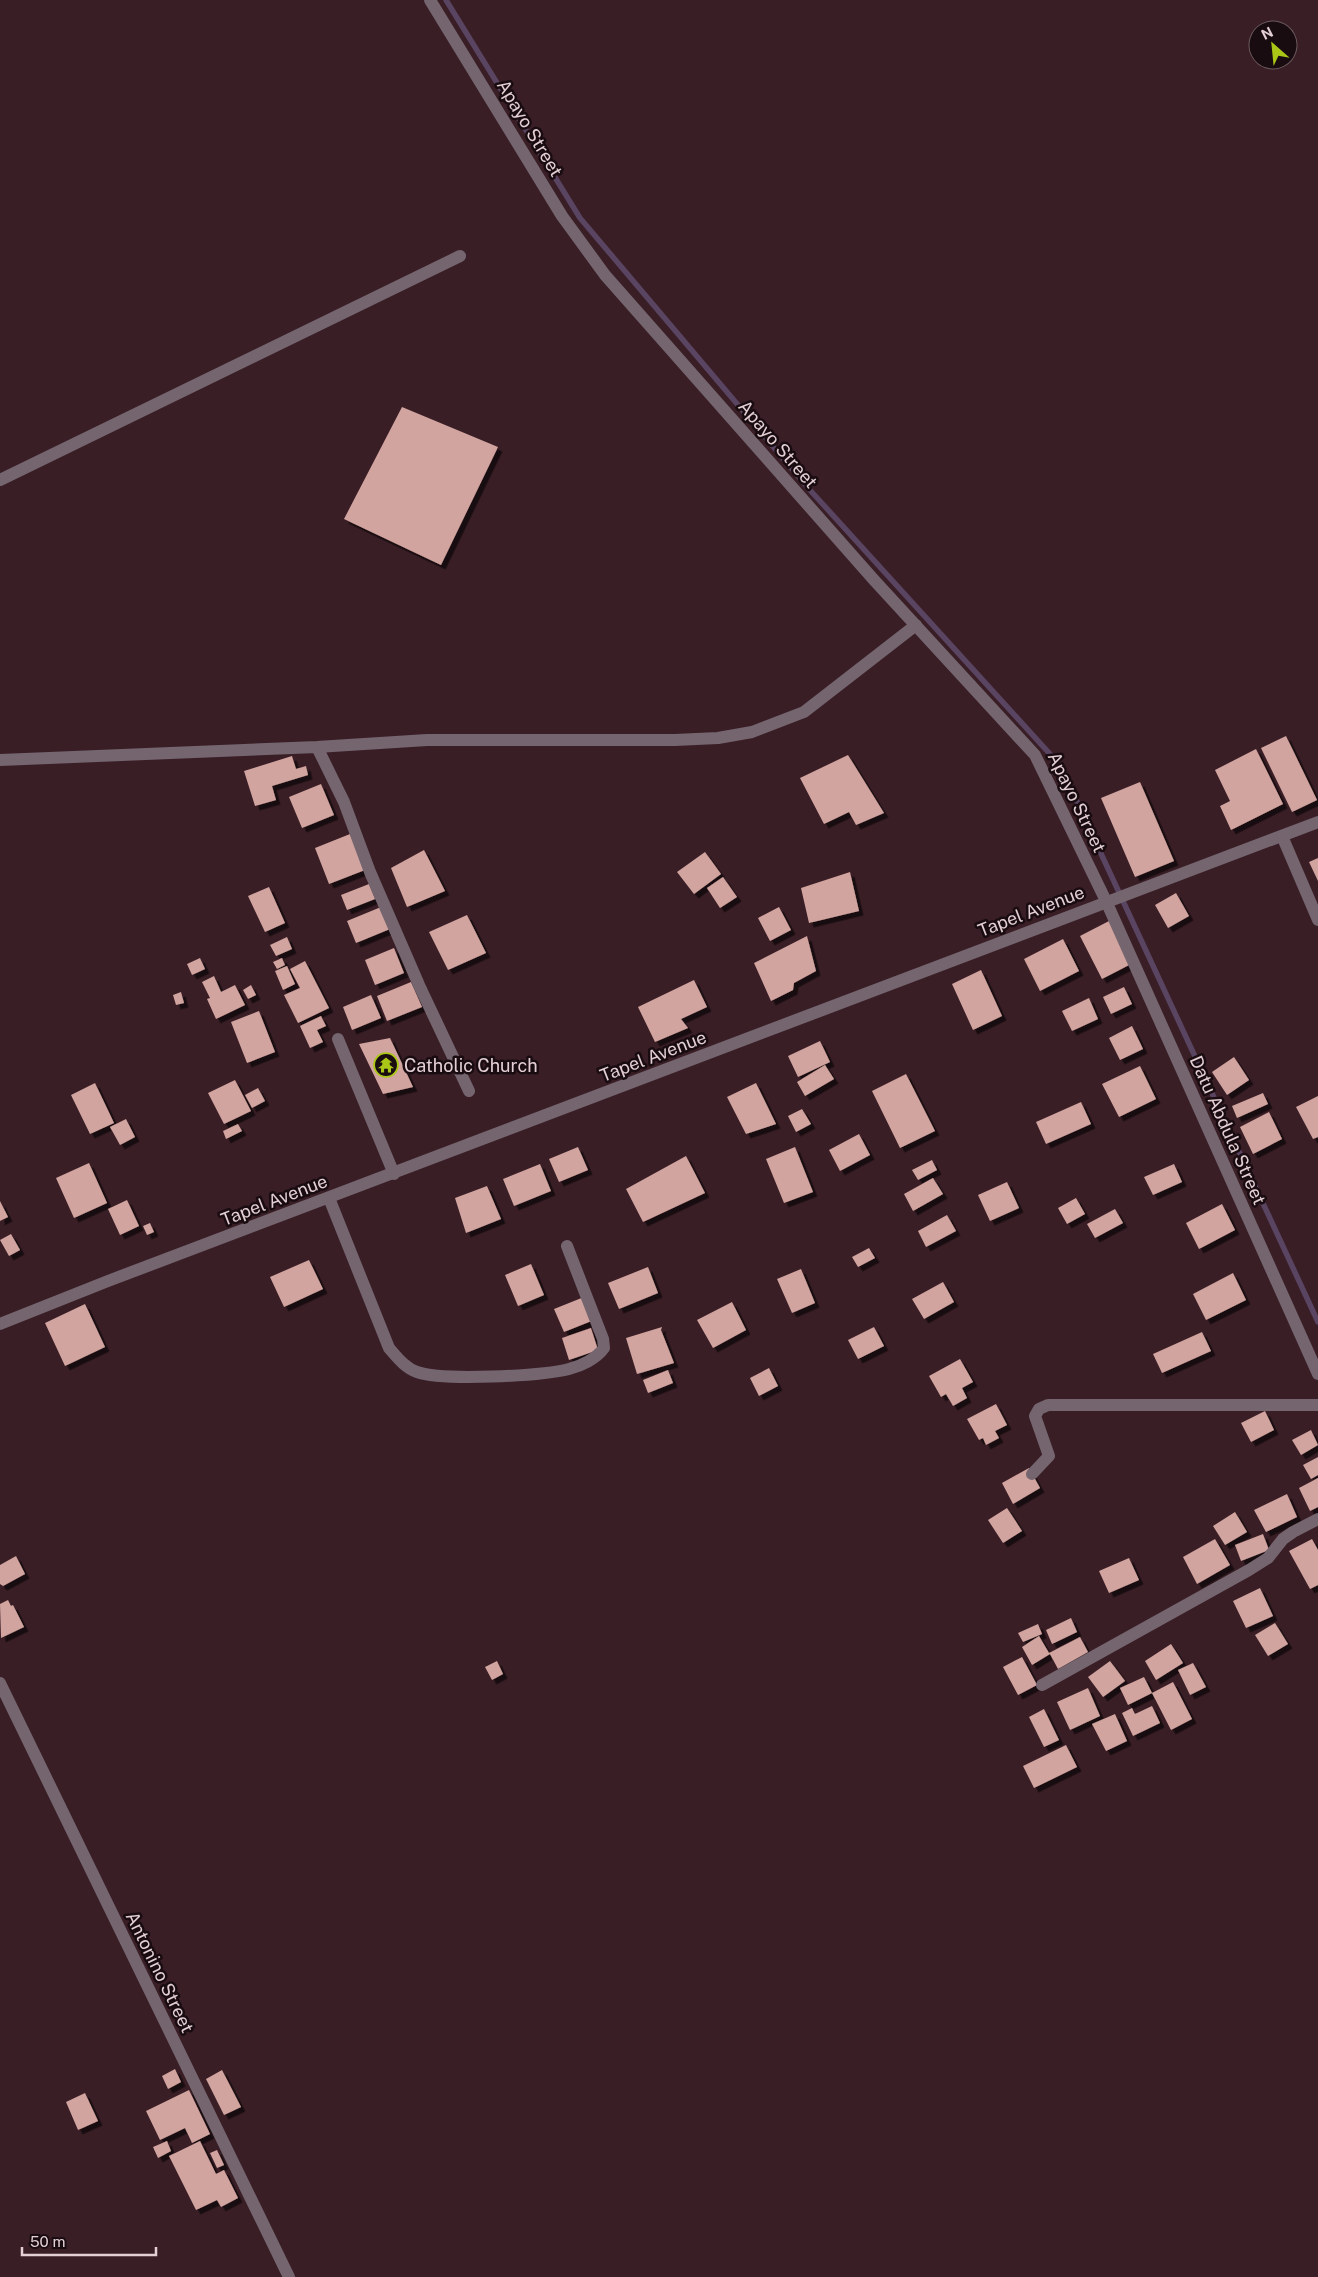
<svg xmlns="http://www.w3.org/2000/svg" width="1318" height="2277" viewBox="0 0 1318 2277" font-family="'Public Sans',sans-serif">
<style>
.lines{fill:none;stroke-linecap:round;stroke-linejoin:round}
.stream{stroke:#594461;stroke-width:5.5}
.building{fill:#d1a49f;filter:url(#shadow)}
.minor{stroke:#74656f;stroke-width:12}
.labels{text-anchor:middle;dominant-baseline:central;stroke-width:5;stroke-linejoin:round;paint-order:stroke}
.street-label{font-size:18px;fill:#e3cfd4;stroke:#190c10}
.poi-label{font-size:18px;fill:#e3cfd4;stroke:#190c10;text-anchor:start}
</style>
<defs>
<filter id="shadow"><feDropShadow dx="4.5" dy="4.5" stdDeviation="0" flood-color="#0009"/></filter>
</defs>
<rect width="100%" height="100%" fill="#3a1e26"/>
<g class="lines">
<path class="stream" d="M 446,0 L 580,218 L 809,489 L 1060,765 L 1318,1322"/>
</g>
<path class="building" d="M 402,407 L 498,447 L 441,565 L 344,519 Z
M 1286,736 L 1317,800 L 1292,812 L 1261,748 Z
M 1256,749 L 1283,804 L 1231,830 L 1220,806 L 1230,801 L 1215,770 Z
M 848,755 L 884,813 L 856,825 L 849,812 L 824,824 L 800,778 Z
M 292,756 L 296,769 L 306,766 L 308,775 L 272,786 L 276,800 L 255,806 L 244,771 Z
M 1140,782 L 1174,861 L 1135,877 L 1101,798 Z
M 321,784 L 334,815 L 302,828 L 289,797 Z
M 350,834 L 365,870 L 329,884 L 315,848 Z
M 424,850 L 445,891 L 407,907 L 391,868 Z
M 705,852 L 721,874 L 694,894 L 677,872 Z
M 1318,858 L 1318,881 L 1309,862 Z
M 850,872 L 859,911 L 809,923 L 801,888 Z
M 723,877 L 737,897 L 720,908 L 707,888 Z
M 369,884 L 375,899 L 347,910 L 341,895 Z
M 269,887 L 285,923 L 265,932 L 248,896 Z
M 1176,893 L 1189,916 L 1168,928 L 1155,905 Z
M 381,907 L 390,929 L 356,943 L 347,921 Z
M 779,907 L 791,930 L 770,941 L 758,918 Z
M 467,915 L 486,953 L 448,970 L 429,932 Z
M 1109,921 L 1131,964 L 1102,979 L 1080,936 Z
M 807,936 L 816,971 L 794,983 L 793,990 L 771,1001 L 754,963 Z
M 287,937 L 292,949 L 276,956 L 270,945 Z
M 1063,939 L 1079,971 L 1040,991 L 1024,959 Z
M 394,948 L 404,973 L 375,985 L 365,960 Z
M 200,958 L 205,969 L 192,975 L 187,964 Z
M 282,958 L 285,965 L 277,969 L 273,962 Z
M 305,961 L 329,1008 L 298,1023 L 284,995 L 300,988 L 290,969 Z
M 287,966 L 295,984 L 283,990 L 275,971 Z
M 981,970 L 1002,1016 L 973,1030 L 952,984 Z
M 214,976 L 221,992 L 235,985 L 245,1005 L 216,1019 L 207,999 L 210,998 L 202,982 Z
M 694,980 L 707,1007 L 681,1019 L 688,1028 L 655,1042 L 638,1007 Z
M 411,982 L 422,1007 L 387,1021 L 377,996 Z
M 251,985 L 256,995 L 248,999 L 243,990 Z
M 1124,987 L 1132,1004 L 1111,1014 L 1103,997 Z
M 181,992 L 184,1003 L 176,1005 L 173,995 Z
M 371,995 L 381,1018 L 352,1030 L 343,1007 Z
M 1089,998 L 1098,1019 L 1072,1031 L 1062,1011 Z
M 259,1011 L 275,1052 L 247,1063 L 231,1022 Z
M 321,1016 L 326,1026 L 317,1030 L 323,1042 L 310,1048 L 300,1026 Z
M 1132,1026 L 1143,1049 L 1120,1060 L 1109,1038 Z
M 390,1038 L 413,1087 L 383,1094 L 359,1044 Z
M 820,1041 L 830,1062 L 798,1077 L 788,1056 Z
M 1234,1057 L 1249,1080 L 1227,1095 L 1212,1072 Z
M 825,1065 L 834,1079 L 805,1096 L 797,1082 Z
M 1140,1066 L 1156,1099 L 1119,1117 L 1102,1084 Z
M 906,1074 L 935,1131 L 900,1148 L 872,1091 Z
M 235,1080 L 251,1111 L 224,1124 L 208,1093 Z
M 95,1083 L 114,1123 L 90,1134 L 71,1095 Z
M 756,1083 L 776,1124 L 746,1134 L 727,1097 Z
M 258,1088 L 265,1101 L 252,1108 L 245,1095 Z
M 1263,1093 L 1268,1104 L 1237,1118 L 1232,1106 Z
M 1318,1096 L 1318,1137 L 1313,1139 L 1296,1107 Z
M 1081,1102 L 1091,1124 L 1046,1144 L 1036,1122 Z
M 802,1109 L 811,1124 L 796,1132 L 788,1116 Z
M 1269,1112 L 1282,1139 L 1253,1154 L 1240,1127 Z
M 126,1119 L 135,1137 L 120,1145 L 110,1127 Z
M 238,1124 L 242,1131 L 226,1139 L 223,1131 Z
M 859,1134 L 870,1155 L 840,1171 L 829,1150 Z
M 578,1147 L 588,1170 L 559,1182 L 549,1159 Z
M 795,1147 L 813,1192 L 784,1203 L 766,1159 Z
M 686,1156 L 705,1193 L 643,1222 L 626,1189 Z
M 932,1160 L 937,1170 L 918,1180 L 912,1170 Z
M 89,1163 L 107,1203 L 74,1218 L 56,1178 Z
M 540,1164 L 551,1191 L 514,1206 L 503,1179 Z
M 1174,1164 L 1182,1182 L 1153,1195 L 1144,1177 Z
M 933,1178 L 943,1194 L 913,1211 L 904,1194 Z
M 1007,1182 L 1019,1208 L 990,1221 L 978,1195 Z
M 487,1186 L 501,1219 L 466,1233 L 455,1198 Z
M 1076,1198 L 1085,1214 L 1067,1224 L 1058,1208 Z
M 127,1200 L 139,1226 L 120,1235 L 108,1209 Z
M 0,1201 L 8,1217 L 0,1221 Z
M 1222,1204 L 1235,1230 L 1199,1249 L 1186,1223 Z
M 1115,1209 L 1123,1223 L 1095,1238 L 1087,1224 Z
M 947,1215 L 956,1231 L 926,1247 L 918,1231 Z
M 150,1223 L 154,1232 L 147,1235 L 143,1226 Z
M 11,1234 L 20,1250 L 9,1256 L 0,1240 Z
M 869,1248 L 875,1258 L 858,1267 L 852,1257 Z
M 309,1260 L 323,1289 L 284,1307 L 270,1277 Z
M 531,1264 L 544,1295 L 518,1306 L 505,1275 Z
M 648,1267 L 658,1293 L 619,1309 L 608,1283 Z
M 801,1269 L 815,1303 L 792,1313 L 777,1279 Z
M 1233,1273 L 1246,1300 L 1206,1320 L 1193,1294 Z
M 943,1282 L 954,1302 L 924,1319 L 912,1299 Z
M 584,1297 L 594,1320 L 564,1332 L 554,1309 Z
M 732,1302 L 746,1330 L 713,1348 L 697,1320 Z
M 85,1304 L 105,1347 L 65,1366 L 45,1323 Z
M 662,1327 L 661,1330 L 674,1363 L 637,1374 L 626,1338 Z
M 874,1327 L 884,1346 L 858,1359 L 848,1340 Z
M 591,1328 L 598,1350 L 569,1360 L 562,1338 Z
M 1202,1332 L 1211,1351 L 1162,1373 L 1153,1354 Z
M 960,1359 L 973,1382 L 962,1388 L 967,1398 L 953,1406 L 946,1394 L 941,1397 L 929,1376 Z
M 769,1368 L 778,1386 L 759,1396 L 750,1378 Z
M 668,1370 L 673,1383 L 648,1393 L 643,1380 Z
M 996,1404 L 1007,1425 L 995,1431 L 999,1438 L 986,1445 L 983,1438 L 979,1440 L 967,1419 Z
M 1265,1411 L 1274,1430 L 1251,1442 L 1241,1423 Z
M 1311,1430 L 1318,1445 L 1301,1455 L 1292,1440 Z
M 1318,1457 L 1318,1475 L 1311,1479 L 1303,1465 Z
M 1029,1468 L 1040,1488 L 1013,1504 L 1002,1483 Z
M 1318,1478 L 1318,1507 L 1310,1511 L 1299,1488 Z
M 1287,1494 L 1297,1517 L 1266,1532 L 1254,1510 Z
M 1007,1508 L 1022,1531 L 1003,1543 L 988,1520 Z
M 1235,1512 L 1247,1532 L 1225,1545 L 1213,1526 Z
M 1263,1534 L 1269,1550 L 1241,1561 L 1235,1545 Z
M 1215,1539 L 1230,1565 L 1197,1584 L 1183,1557 Z
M 1312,1539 L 1318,1550 L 1318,1585 L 1310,1589 L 1289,1551 Z
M 16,1556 L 25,1574 L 3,1586 L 0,1584 L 0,1565 Z
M 1129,1558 L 1139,1580 L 1109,1593 L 1099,1571 Z
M 1260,1588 L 1273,1616 L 1246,1628 L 1233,1601 Z
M 8,1600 L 11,1606 L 13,1605 L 24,1627 L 1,1638 L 0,1604 Z
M 1071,1618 L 1077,1632 L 1052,1644 L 1046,1630 Z
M 1275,1623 L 1288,1644 L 1268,1656 L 1255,1635 Z
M 1038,1624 L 1042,1634 L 1023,1642 L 1018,1633 Z
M 1039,1636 L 1049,1653 L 1080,1637 L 1088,1652 L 1058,1669 L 1050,1654 L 1032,1665 L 1022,1647 Z
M 1171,1644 L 1183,1663 L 1156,1680 L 1145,1661 Z
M 1022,1657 L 1037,1685 L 1018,1695 L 1003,1667 Z
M 497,1661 L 503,1674 L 492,1680 L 485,1667 Z
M 1110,1661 L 1125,1681 L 1103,1697 L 1088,1677 Z
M 1193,1663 L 1206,1687 L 1190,1695 L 1178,1670 Z
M 1144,1677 L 1152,1693 L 1173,1682 L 1192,1719 L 1171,1730 L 1152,1693 L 1128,1705 L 1120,1688 Z
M 1088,1688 L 1100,1716 L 1070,1730 L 1057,1702 Z
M 1152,1706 L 1160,1723 L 1133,1736 L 1122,1713 L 1132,1708 L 1135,1714 Z
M 1044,1709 L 1059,1740 L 1044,1747 L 1029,1717 Z
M 1115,1714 L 1127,1741 L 1106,1751 L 1092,1724 Z
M 1066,1745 L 1077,1767 L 1034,1788 L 1023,1766 Z
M 175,2069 L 181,2082 L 168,2089 L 162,2076 Z
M 222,2070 L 241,2107 L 224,2115 L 206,2079 Z
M 189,2090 L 210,2134 L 192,2143 L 185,2128 L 160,2140 L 146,2111 Z
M 85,2093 L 98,2121 L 78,2130 L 66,2102 Z
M 167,2141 L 171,2151 L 158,2158 L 153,2147 Z
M 200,2141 L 216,2174 L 224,2170 L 238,2198 L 221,2207 L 217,2200 L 196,2210 L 169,2156 Z
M 217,2150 L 224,2165 L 217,2168 L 210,2153 Z"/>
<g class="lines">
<path class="minor" d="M 430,0 L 562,216 L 605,275 L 874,580 L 1035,755 L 1106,901 L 1318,1374
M 0,480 L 460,256
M 317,747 L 344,802 L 370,872 L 419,985 L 469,1091
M 0,760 L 317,747 L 427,740 L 675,740 L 718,738 L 752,732 L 804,712 L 916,625
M 1282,836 L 1318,920
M 338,1039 L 394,1174
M 329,1198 L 389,1348 C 397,1357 405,1368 417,1372 C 442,1381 542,1376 569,1369 C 581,1366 596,1359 604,1348 L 603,1339 L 567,1246
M 0,1324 L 108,1281 L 1318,822
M 1032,1474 L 1049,1456 L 1035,1416 L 1039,1409 L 1048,1405 L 1318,1405
M 0,1683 L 289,2277
M 1042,1685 L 1249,1570 L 1268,1558 L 1283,1539 L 1293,1532 L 1318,1519"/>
</g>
<defs>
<g id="temple-ring" transform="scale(1.25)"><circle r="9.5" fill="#190c10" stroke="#aac717" stroke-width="1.5"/><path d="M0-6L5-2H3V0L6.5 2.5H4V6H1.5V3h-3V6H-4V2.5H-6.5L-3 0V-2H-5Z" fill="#aac717"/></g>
</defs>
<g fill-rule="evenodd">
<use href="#temple-ring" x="386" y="1065"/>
</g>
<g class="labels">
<g class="street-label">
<text transform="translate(530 128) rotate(59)">Apayo Street</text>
<text transform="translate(778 444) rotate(49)">Apayo Street</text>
<text transform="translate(1077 802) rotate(64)">Apayo Street</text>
<text transform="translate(1031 911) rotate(-21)">Tapel Avenue</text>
<text transform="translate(653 1056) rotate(-21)">Tapel Avenue</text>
<text transform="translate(1228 1130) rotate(66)">Datu Abdula Street</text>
<text transform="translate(274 1200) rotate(-21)">Tapel Avenue</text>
<text transform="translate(160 1972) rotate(64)">Antonino Street</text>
</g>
<g class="poi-label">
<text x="404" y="1065">Catholic Church</text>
</g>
</g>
<g transform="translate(1273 45) rotate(333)"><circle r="24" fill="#190c10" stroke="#6a5a5e"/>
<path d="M0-4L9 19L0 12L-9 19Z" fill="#aac717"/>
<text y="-8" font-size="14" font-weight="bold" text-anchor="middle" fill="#e3cfd4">N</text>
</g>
<path d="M22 2247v8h134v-8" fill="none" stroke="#e3cfd4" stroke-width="2.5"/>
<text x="30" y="2247" font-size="15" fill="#e3cfd4" stroke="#190c10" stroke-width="4" paint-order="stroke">50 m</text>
</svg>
